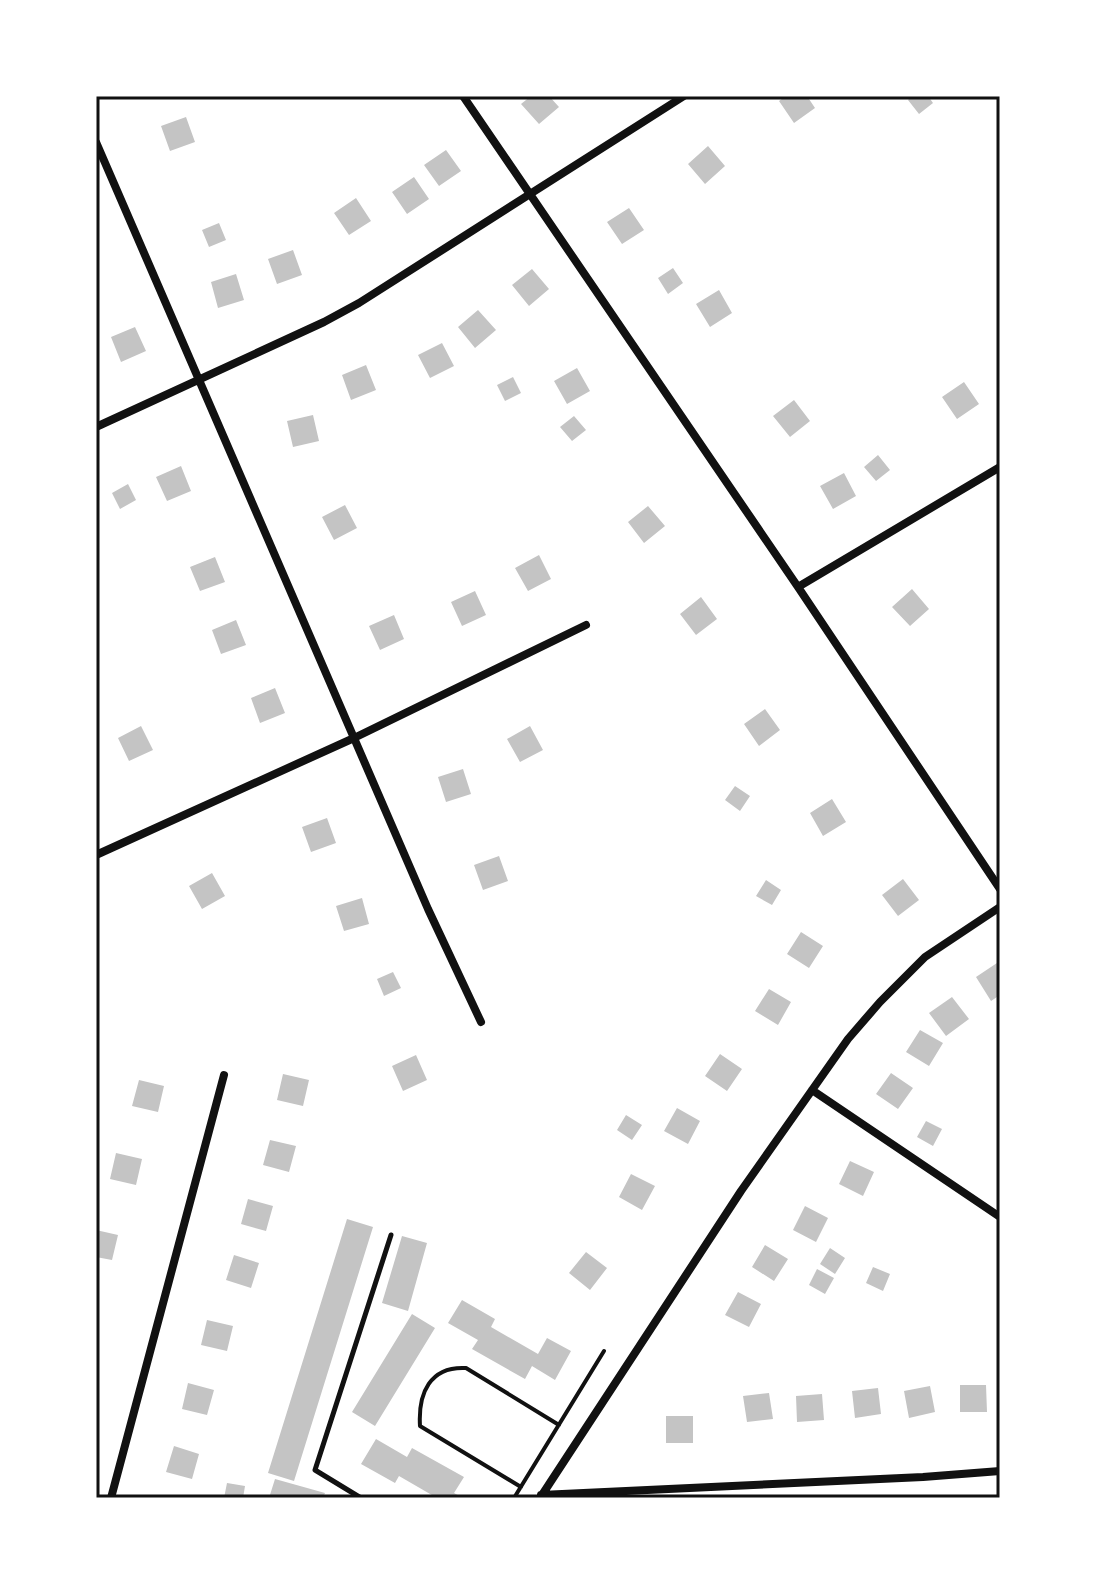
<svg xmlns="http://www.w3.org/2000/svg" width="1096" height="1594" viewBox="0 0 1096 1594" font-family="Lato,sans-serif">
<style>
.building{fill:#c4c4c4}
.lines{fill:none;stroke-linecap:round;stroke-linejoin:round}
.path{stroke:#111;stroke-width:4}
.service{stroke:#111;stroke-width:5}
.minor{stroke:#111;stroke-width:8}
.neatline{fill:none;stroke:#111;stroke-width:3}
</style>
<rect width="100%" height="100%" fill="#fff"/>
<path class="building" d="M 531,96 L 549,96 L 559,107 L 539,124 L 521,104 Z
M 786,96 L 807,96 L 815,108 L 794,123 L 779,101 Z
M 912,96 L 928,96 L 933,103 L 919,114 L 908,100 Z
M 186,117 L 195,142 L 170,151 L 161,126 Z
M 708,146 L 725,166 L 705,184 L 688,164 Z
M 446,150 L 461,171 L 439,186 L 424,165 Z
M 414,177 L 429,199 L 407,214 L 392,192 Z
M 356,198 L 371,221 L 349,235 L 334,213 Z
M 629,208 L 644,230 L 622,244 L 607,222 Z
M 219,223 L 226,240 L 209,247 L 202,230 Z
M 293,250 L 302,275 L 277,284 L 268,259 Z
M 673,268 L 683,283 L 668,294 L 658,278 Z
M 532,269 L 549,289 L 529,306 L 512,285 Z
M 236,274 L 244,300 L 218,308 L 211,282 Z
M 719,290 L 732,313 L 710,327 L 696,304 Z
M 478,310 L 496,330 L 475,348 L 458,327 Z
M 135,327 L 146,351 L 121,362 L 111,337 Z
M 442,343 L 454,366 L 430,378 L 418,355 Z
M 366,365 L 376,390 L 351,400 L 342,375 Z
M 577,368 L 590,391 L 567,404 L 554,381 Z
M 513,377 L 521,393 L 505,401 L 497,385 Z
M 964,382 L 979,404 L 957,419 L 942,397 Z
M 794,400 L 810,421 L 790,437 L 773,416 Z
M 313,415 L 319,441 L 293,447 L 287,421 Z
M 574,416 L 586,430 L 572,441 L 560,427 Z
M 878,455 L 890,470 L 876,481 L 864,467 Z
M 181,466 L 191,491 L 167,501 L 156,477 Z
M 844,473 L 856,496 L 833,509 L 820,486 Z
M 128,484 L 136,500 L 120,509 L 112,493 Z
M 345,505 L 357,528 L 334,540 L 322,517 Z
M 648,506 L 665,526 L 644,543 L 628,522 Z
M 539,555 L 551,579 L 528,591 L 515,568 Z
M 215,557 L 225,582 L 200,591 L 190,567 Z
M 912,589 L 929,609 L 910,626 L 892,607 Z
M 475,591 L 486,615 L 462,626 L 451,602 Z
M 701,597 L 717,619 L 696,635 L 680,614 Z
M 394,615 L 404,639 L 380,650 L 369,626 Z
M 236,620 L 246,645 L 221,654 L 212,630 Z
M 275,688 L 285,713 L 260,723 L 251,698 Z
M 765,709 L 780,730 L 759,746 L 744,724 Z
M 141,726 L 153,750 L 129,761 L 118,738 Z
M 530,726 L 543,750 L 520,762 L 507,739 Z
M 463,769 L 471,794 L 446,802 L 438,777 Z
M 735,786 L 750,796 L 740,811 L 725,800 Z
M 832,799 L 846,822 L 823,836 L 810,813 Z
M 327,818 L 336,843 L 311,852 L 302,827 Z
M 499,856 L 508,881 L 483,890 L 474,865 Z
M 212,873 L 225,896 L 202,909 L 189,886 Z
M 903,879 L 919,900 L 898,916 L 882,895 Z
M 766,880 L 781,890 L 772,905 L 756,896 Z
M 362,898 L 369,924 L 344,931 L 336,906 Z
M 801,932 L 823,946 L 809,968 L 787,954 Z
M 1000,961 L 1000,995 L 991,1001 L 976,977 Z
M 393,972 L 401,988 L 384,996 L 377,979 Z
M 769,989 L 791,1002 L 778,1025 L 755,1011 Z
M 952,997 L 969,1019 L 946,1036 L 929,1013 Z
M 920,1030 L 943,1043 L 929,1066 L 906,1052 Z
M 720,1054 L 742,1069 L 727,1091 L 705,1076 Z
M 416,1055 L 427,1080 L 403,1091 L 392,1066 Z
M 891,1073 L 913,1088 L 898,1109 L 876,1094 Z
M 283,1074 L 309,1080 L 303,1106 L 277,1100 Z
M 139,1080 L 164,1086 L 158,1112 L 132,1106 Z
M 677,1108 L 700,1121 L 688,1144 L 664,1131 Z
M 626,1115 L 642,1125 L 632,1140 L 617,1130 Z
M 926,1121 L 942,1129 L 933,1146 L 917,1137 Z
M 270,1140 L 296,1146 L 289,1172 L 263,1165 Z
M 116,1153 L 142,1159 L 136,1185 L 110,1179 Z
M 850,1161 L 874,1172 L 863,1196 L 839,1184 Z
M 631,1174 L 655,1186 L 642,1210 L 619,1197 Z
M 248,1199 L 273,1206 L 266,1231 L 241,1224 Z
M 805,1206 L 828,1218 L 816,1242 L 793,1230 Z
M 347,1219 L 373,1227 L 294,1481 L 268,1473 Z
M 96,1230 L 118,1235 L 112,1260 L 96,1257 Z
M 402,1236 L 427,1243 L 408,1311 L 382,1303 Z
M 765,1245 L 788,1259 L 774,1281 L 752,1267 Z
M 830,1248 L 845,1258 L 835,1274 L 820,1264 Z
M 586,1252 L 607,1268 L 590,1290 L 569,1273 Z
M 234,1255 L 259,1263 L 251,1288 L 226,1280 Z
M 873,1267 L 890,1274 L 883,1291 L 866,1283 Z
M 817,1269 L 834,1278 L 825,1294 L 809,1285 Z
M 738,1292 L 761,1304 L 749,1327 L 725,1315 Z
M 462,1300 L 495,1319 L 491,1327 L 538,1354 L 547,1338 L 571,1351 L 555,1380 L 532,1366 L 525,1379 L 472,1349 L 478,1340 L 448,1323 Z
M 412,1314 L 435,1328 L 375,1426 L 352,1412 Z
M 207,1320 L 233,1326 L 227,1351 L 201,1345 Z
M 188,1383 L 214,1390 L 207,1415 L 182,1409 Z
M 960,1385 L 986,1385 L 987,1412 L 960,1412 Z
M 930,1386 L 935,1412 L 909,1418 L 904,1391 Z
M 878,1388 L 881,1414 L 855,1418 L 852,1391 Z
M 769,1393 L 773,1419 L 747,1422 L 743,1396 Z
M 822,1394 L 824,1420 L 797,1422 L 796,1396 Z
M 666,1416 L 693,1416 L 693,1443 L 666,1443 Z
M 376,1439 L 407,1457 L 412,1448 L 464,1477 L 454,1493 L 463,1498 L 437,1498 L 399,1476 L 395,1483 L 361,1464 Z
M 174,1446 L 199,1454 L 192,1479 L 166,1472 Z
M 275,1479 L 325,1493 L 323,1498 L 269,1498 Z
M 227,1483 L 245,1486 L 243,1498 L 224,1498 Z"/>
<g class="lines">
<path class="path" d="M 521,1487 L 420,1426 C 418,1393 430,1366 466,1368 L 559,1425
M 514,1498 L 604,1351"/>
<path class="service" d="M 361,1498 L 315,1470 L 391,1235"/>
<path class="minor" d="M 463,96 L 798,587 L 1000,889
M 96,142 L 428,909 L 481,1022
M 96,427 L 324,322 L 359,303 L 684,96
M 798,587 L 1000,467
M 96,855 L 354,738 L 586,625
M 812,1090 L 1000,1217
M 541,1495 L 923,1477 L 1000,1471
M 111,1498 L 224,1075
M 540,1498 L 741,1191 L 848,1039 L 880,1002 L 925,957 L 1000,907"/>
</g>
<rect width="1096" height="1594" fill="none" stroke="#ffffff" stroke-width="196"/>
<rect x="98" y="98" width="900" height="1398" class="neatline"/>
</svg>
